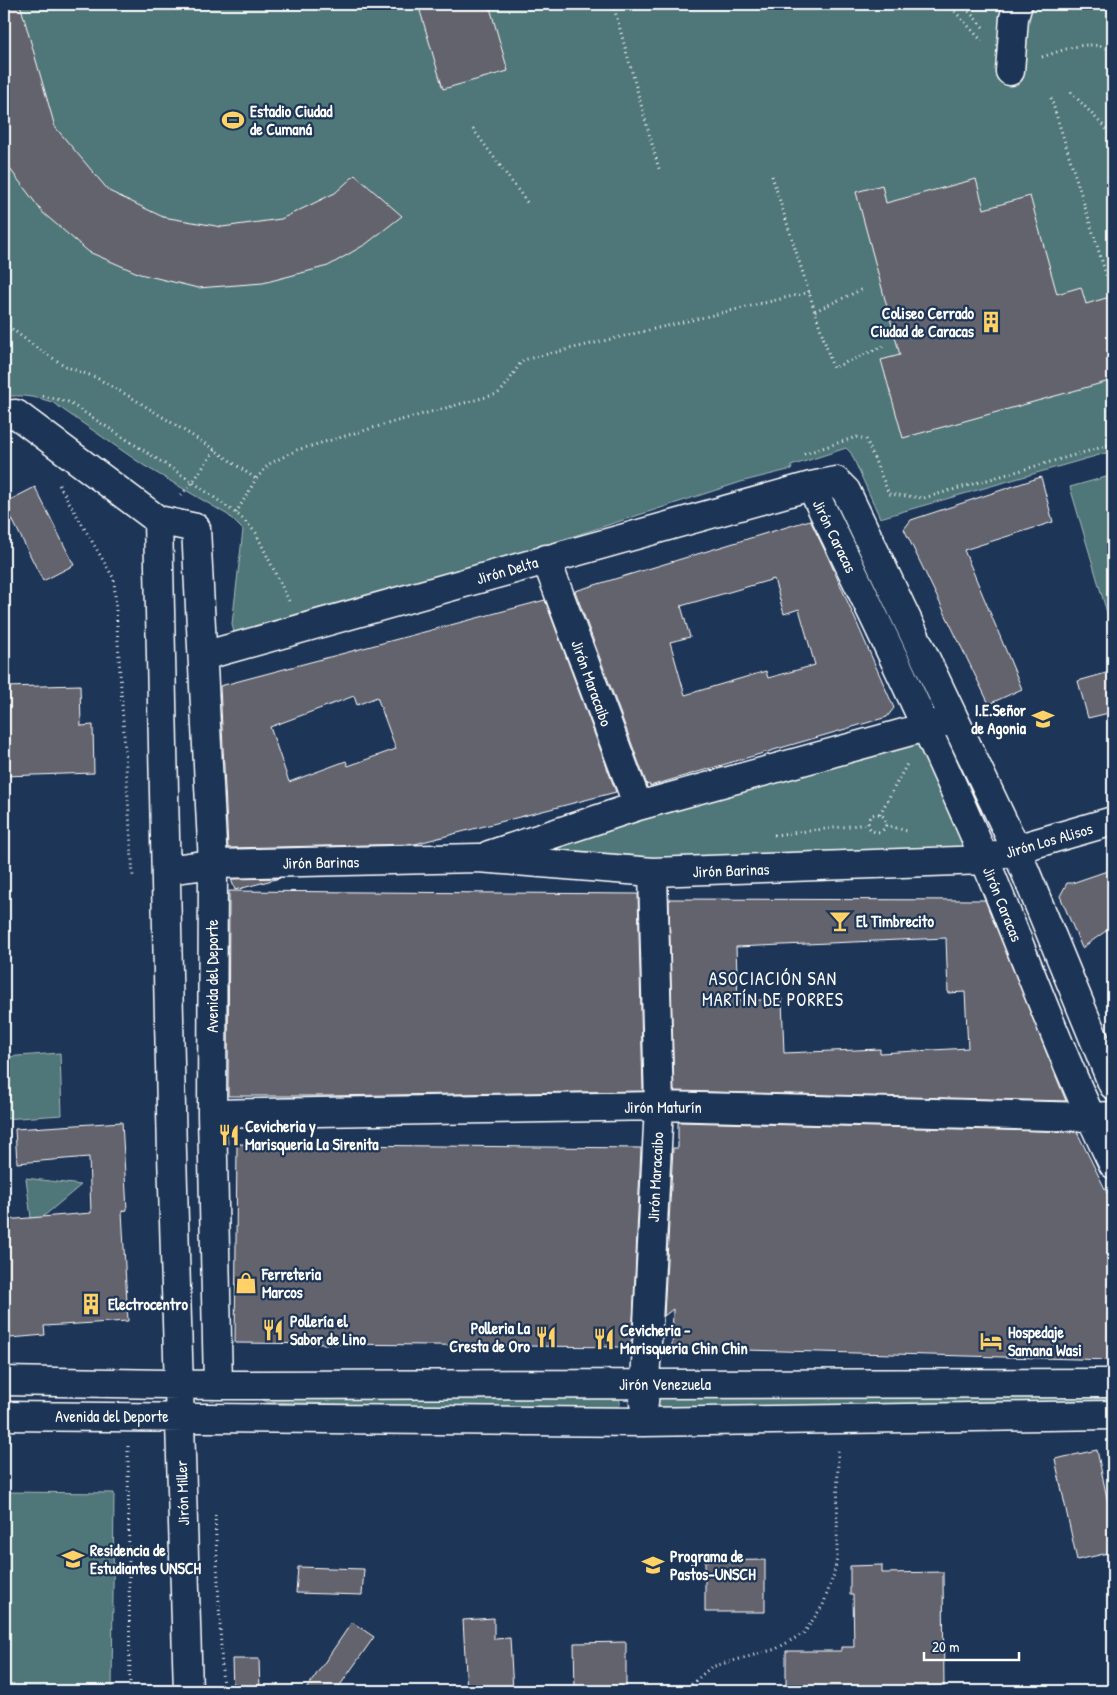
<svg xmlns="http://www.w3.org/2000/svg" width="1117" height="1695" viewBox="0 0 1117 1695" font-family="'Patrick Hand',sans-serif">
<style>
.green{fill:#507678;stroke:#a8babc}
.building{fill:#64636e;stroke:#fff;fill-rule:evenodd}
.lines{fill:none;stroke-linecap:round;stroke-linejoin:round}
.minor-casing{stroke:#fff;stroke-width:31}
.path{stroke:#fff;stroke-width:3;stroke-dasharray:1 4;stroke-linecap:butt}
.minor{stroke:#1d3557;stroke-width:28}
.labels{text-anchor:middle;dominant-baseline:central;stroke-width:4.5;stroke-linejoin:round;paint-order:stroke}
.poi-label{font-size:16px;font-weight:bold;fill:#fff;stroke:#1d3557;text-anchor:start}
.street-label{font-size:16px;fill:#fff;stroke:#1d3557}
.neighbourhood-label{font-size:18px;letter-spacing:1px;fill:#fff;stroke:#1d3557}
</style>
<rect width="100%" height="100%" fill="#1d3557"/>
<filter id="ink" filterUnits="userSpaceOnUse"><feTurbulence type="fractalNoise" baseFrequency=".02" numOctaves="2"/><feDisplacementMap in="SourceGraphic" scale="10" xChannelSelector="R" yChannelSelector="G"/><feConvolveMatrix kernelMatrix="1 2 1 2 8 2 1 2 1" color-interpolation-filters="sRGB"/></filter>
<g filter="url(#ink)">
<path class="green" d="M 4,4 L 1104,4 L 1113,21 L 1113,451 L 880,518 L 851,453 L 846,448 L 791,466 L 792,469 L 744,481 L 243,643 L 235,637 L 232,624 L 243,530 L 228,515 L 143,465 L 52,402 C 36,397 21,394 4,397 Z
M 1113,475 L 1113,633 L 1070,487 Z
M 920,739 L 962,838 L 964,846 L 959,852 L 639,862 L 534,848 Z
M 60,1053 L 62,1115 L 4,1119 L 4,1057 Z
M 26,1178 L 81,1185 L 32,1226 Z
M 1113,1391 L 1113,1409 L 662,1408 L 655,1405 L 657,1395 Z
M 616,1395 C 623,1402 621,1410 611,1412 L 267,1402 L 261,1399 Z
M 4,1492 L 114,1493 L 112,1691 L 4,1691 Z"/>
<path class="building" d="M 4,4 L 20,4 L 55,127 L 109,191 L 163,217 L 222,227 L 281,219 L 335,193 L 355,175 L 402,216 L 366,244 L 328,266 L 263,283 L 198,288 L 140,274 L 89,252 L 43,213 L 4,161 Z
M 418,4 L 489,4 L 508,71 L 443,89 Z
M 976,179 L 984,209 L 1030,196 L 1057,294 L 1081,287 L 1086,304 L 1113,296 L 1113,380 L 903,438 L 881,360 L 900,355 L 856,192 L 882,185 L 886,203 Z
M 1041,477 L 1053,522 L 964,550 L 1022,689 L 989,704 L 904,529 L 911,520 Z
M 35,487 L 74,565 L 43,581 L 4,503 Z
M 810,520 L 828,557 L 894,708 L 887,717 L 650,786 L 649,784 L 647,785 L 575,591 ZM 774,579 L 784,614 L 799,609 L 815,665 L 768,678 L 766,671 L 685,695 L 670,642 L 690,637 L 681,606 Z
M 545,600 L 616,792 L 415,844 L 228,848 L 220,686 ZM 354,696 L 357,705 L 377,697 L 396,749 L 348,766 L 346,761 L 289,782 L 270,727 Z
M 1113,671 L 1113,712 L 1088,718 L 1078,681 Z
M 80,685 L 81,726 L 93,725 L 94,773 L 4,776 L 4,687 Z
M 1113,869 L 1113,926 L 1082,948 L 1060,896 L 1067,883 L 1072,883 Z
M 280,878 L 235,890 L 231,879 Z
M 229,891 L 638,894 L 643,1091 L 326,1096 L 228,1096 Z
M 669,899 L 985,900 L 1066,1101 L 674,1091 ZM 946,938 L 948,993 L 965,992 L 968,1048 L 880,1053 L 880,1049 L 784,1053 L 782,999 L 738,1001 L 736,947 Z
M 122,1122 L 127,1210 L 122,1211 L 128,1321 L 44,1326 L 45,1335 L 10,1338 L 4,1273 L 4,1220 L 91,1213 L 89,1157 L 17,1163 L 15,1129 Z
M 678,1122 L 1077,1132 L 1113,1205 L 1113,1360 L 672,1348 L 673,1309 L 664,1316 L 673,1148 L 678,1148 Z
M 237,1144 L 641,1148 L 632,1340 L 622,1347 L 235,1343 Z
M 1097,1450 L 1113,1527 L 1113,1552 L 1077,1560 L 1055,1459 Z
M 765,1560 L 765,1612 L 705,1612 L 705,1561 Z
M 882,1565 L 882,1573 L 943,1572 L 944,1691 L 786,1690 L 786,1651 L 841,1651 L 841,1647 L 854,1647 L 853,1595 L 850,1595 L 850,1566 Z
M 298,1567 L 364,1569 L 362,1595 L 296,1593 Z
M 494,1618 L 494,1639 L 510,1638 L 513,1691 L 467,1691 L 463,1620 Z
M 352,1622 L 374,1637 L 336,1691 L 305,1691 Z
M 626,1642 L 626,1691 L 575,1691 L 574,1643 Z
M 232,1659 L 259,1659 L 260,1691 L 233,1691 Z"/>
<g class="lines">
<g class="minor-casing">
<path id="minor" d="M 1010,71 L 1014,18 L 1018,4
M 4,415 L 16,414 L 158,520 L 196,528 L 213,864 L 212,1114 L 218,1385
M 811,486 C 871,610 931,733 985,860 C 1027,961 1064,1065 1113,1164
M 158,520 C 165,910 175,1301 188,1691
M 546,559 L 638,806
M 203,656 L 811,486 L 836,481 L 846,491 L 1016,849 L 1113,1085
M 489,855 L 638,806 L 944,722
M 166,870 L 213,864 L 478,858 L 653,872 L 985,860 L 1016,849 L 1113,821
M 212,1114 L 659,1106 L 1090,1117 L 1113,1116
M 4,1381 L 218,1385 L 1113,1383
M 644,1403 L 659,1106 L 653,872
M 4,1416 L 643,1422 L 1113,1415"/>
</g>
<path class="path" d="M 613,4 L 659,169
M 948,4 L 982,41
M 962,4 L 983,27
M 1042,57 C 1067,49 1089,38 1113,51
M 1071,92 L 1113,136
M 1051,98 L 1110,287 L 1113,286
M 473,129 L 529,205
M 772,176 L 833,368 L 884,346
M 815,311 L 863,289
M 4,323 L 37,348 L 67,367 L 95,377 L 134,399 L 215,450 L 256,479
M 43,396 L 68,402 L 193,482 L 241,517 L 256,533 L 289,601
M 804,454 L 856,437 L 866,439 L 889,494 L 924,498 L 1113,444
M 59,485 L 114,579 L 133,876
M 181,495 L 193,482 L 215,450
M 236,513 L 256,479 L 269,464 L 297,450 L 383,425 L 497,394 C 506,389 515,369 523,360 L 810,292
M868 823a9 9 0 1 1 18 0a9 9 0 1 1-18 0Z
M 880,814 L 907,764
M 886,825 L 907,831
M 774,835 L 867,824
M 128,1446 L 130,1691
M 215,1515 L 223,1691
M 684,1691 L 711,1667 L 776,1649 L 804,1633 L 823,1605 L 834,1574 L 837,1558 L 838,1448"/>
<use href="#minor" class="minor"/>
</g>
</g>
<defs>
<g id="stadium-bare" transform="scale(1.725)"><path d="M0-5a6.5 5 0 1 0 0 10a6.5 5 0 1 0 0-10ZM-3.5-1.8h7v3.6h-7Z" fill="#ffd166" stroke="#1d3557" stroke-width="2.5" paint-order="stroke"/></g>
<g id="building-bare" transform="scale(1.725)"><path d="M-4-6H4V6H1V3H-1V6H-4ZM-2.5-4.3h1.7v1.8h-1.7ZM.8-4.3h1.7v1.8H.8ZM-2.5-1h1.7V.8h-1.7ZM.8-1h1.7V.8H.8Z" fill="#ffd166" stroke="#1d3557" stroke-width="2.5" paint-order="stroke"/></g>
<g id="school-bare" transform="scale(1.725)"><path d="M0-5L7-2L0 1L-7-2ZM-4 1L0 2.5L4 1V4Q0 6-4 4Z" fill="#ffd166" stroke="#1d3557" stroke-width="2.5" paint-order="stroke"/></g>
<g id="bar-bare" transform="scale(1.725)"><path d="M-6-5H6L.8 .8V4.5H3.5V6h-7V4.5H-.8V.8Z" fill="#ffd166" stroke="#1d3557" stroke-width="2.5" paint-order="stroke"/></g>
<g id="restaurant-bare" transform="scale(1.725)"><path d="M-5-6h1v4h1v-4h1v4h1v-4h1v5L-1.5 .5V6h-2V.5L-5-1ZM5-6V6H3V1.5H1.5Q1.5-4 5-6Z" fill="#ffd166" stroke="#1d3557" stroke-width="2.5" paint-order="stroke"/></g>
<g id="shop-bare" transform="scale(1.725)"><path d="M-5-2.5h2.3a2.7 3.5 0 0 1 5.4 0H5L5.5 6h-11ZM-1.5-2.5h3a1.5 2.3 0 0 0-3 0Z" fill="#ffd166" stroke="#1d3557" stroke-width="2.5" paint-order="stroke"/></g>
<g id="hotel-bare" transform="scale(1.725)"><path d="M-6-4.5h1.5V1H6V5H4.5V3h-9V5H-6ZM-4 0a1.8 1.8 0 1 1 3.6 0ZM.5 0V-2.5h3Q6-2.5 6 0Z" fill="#ffd166" stroke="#1d3557" stroke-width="2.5" paint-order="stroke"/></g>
<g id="university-bare" transform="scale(1.725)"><path d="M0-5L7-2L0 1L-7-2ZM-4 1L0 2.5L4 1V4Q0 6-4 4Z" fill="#ffd166" stroke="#1d3557" stroke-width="2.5" paint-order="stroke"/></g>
</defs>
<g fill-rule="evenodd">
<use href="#stadium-bare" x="233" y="120"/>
<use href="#building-bare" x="991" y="322"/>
<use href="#school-bare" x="1043" y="719"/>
<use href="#bar-bare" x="840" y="921"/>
<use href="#restaurant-bare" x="229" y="1135"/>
<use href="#shop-bare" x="246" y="1283"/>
<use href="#building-bare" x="91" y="1304"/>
<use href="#restaurant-bare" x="273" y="1330"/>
<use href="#restaurant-bare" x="546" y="1337"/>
<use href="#restaurant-bare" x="604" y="1339"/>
<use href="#hotel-bare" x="991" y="1341"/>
<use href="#university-bare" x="73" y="1559"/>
<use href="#university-bare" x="653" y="1565"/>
</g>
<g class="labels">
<g class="poi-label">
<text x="250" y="111">Estadio Ciudad<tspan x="250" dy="18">de Cumaná</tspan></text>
<text x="974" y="313" text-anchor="end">Coliseo Cerrado<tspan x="974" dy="18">Ciudad de Caracas</tspan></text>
<text x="1026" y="710" text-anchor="end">I.E.Señor<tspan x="1026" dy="18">de Agonia</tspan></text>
<text x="856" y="921">El Timbrecito</text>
<text x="245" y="1126">Cevicheria y<tspan x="245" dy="18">Marisqueria La Sirenita</tspan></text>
<text x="262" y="1274">Ferreteria<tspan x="262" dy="18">Marcos</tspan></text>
<text x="108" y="1304">Electrocentro</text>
<text x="290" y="1321">Pollería el<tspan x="290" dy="18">Sabor de Lino</tspan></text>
<text x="530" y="1328" text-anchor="end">Polleria La<tspan x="530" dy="18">Cresta de Oro</tspan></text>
<text x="620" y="1330">Cevicheria -<tspan x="620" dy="18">Marisqueria Chin Chin</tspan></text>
<text x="1008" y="1332">Hospedaje<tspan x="1008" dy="18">Samana Wasi</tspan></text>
<text x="90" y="1550">Residencia de<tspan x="90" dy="18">Estudiantes UNSCH</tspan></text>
<text x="670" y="1556">Programa de<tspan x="670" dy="18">Pastos-UNSCH</tspan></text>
</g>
<g class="street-label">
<text transform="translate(835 536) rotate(64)">Jirón Caracas</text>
<text transform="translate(507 570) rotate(-16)">Jirón Delta</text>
<text transform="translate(592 683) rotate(70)">Jirón Maracaibo</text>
<text transform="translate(1049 840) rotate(-16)">Jirón Los Alisos</text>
<text transform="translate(321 862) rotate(-1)">Jirón Barinas</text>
<text transform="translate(731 870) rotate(-2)">Jirón Barinas</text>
<text transform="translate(1003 904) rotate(68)">Jirón Caracas</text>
<text transform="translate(212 976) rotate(-90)">Avenida del Deporte</text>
<text x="663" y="1107">Jirón Maturín</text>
<text transform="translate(655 1177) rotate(-87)">Jirón Maracaibo</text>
<text x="665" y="1384">Jirón Venezuela</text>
<text x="112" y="1416">Avenida del Deporte</text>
<text transform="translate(182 1493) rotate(-92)">Jirón Miller</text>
</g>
<g class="neighbourhood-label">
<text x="773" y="978">ASOCIACIÓN SAN<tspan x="773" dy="21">MARTÍN DE PORRES</tspan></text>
</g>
</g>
<rect width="1117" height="1695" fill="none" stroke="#1d3557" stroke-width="20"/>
<rect x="10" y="10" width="1097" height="1675" fill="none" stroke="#fff" stroke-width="2" filter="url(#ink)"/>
<path d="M924 1652v8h95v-8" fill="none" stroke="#ffffff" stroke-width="2.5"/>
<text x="932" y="1652" font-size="15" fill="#ffffff" stroke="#1d3557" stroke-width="4" paint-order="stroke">20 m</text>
</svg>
